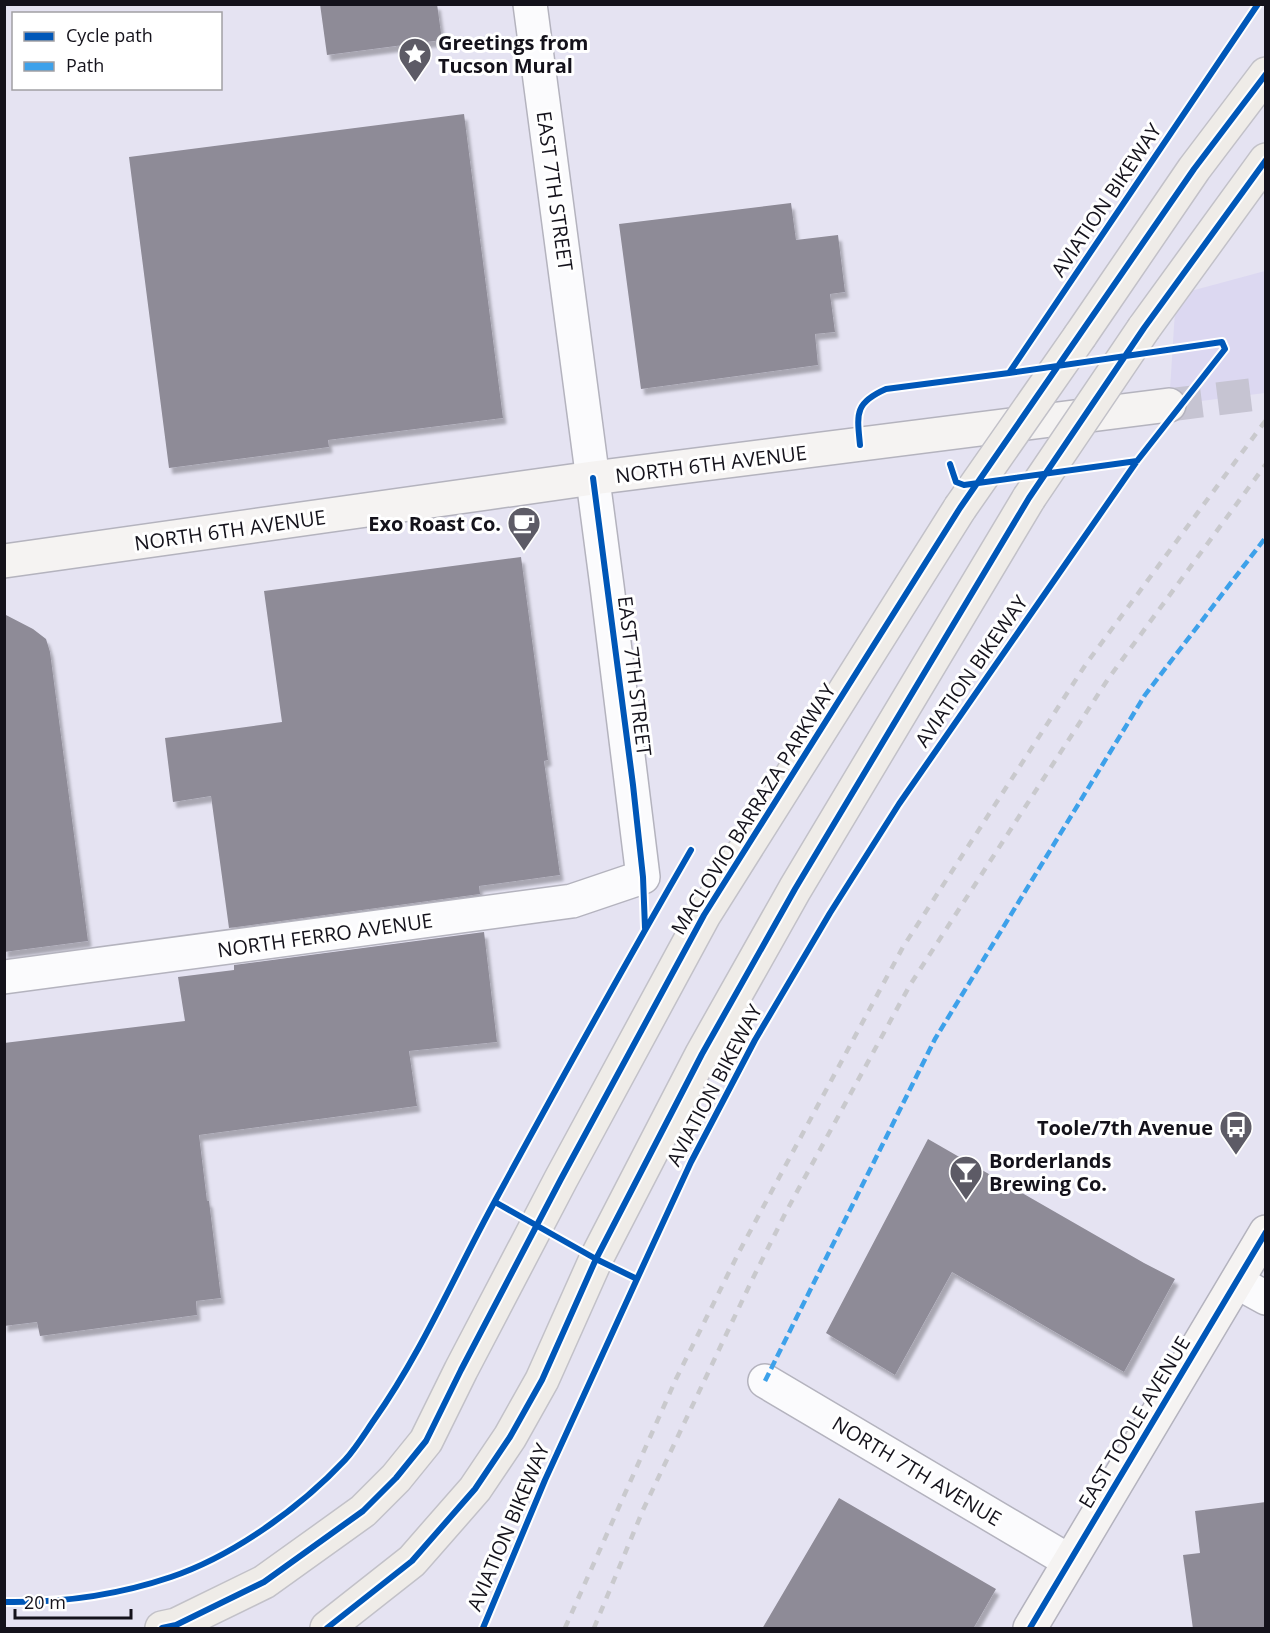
<svg xmlns="http://www.w3.org/2000/svg" width="1270" height="1633" viewBox="0 0 1270 1633" font-family="'Open Sans',sans-serif">
<style>
.built{fill:#dcd8f1}
.building{fill:#8e8b97;filter:url(#shadow)}
.lines{fill:none;stroke-linecap:round;stroke-linejoin:round}
.secondary-tunnel{stroke:#c6c4d2;stroke-width:33;stroke-dasharray:33 16;stroke-linecap:butt}
.street-casing{stroke:#b4b3be;stroke-width:36}
.secondary-casing{stroke:#b4b3be;stroke-width:36}
.primary-casing{stroke:#c2c1c8;stroke-width:36}
.street{stroke:#fbfbfd;stroke-width:33}
.secondary{stroke:#f5f3f2;stroke-width:33}
.primary{stroke:#efece8;stroke-width:33}
.rail{stroke:#c9c9cd;stroke-width:4.5;stroke-dasharray:8 8;stroke-linecap:butt}
.primary-bridge-casing{stroke:#c2c1c8;stroke-width:36;stroke-linecap:butt}
.primary-bridge{stroke:#efece8;stroke-width:33}
.quiet{stroke:#3da1ea;stroke-width:4.5;stroke-dasharray:9 4.5;stroke-linecap:butt}
.cycleway-casing{stroke:#fff;stroke-width:10}
.cycleway{stroke:#0057b8;stroke-width:6}
.labels{text-anchor:middle;dominant-baseline:central;stroke-width:6;stroke-linejoin:round;paint-order:stroke}
.poi-label{font-size:20px;font-weight:bold;fill:#14121b;stroke:#fff;text-anchor:start}
.street-label{font-size:20px;fill:#14121b;stroke:#fff}
</style>
<defs>
<filter id="shadow"><feDropShadow dx="3.5" dy="6" stdDeviation="1.5" flood-color="#0004"/></filter>
</defs>
<rect width="100%" height="100%" fill="#e5e3f2"/>
<path class="built" d="M 1265,271 L 1265,393 L 1169,405 L 1176,295 Z"/>
<path class="building" d="M 320,4 L 437,4 L 442,40 L 327,55 Z
M 464,114 L 503,418 L 328,440 L 329,447 L 169,468 L 129,157 Z
M 791,203 L 796,240 L 838,235 L 845,292 L 830,294 L 835,332 L 815,334 L 818,365 L 641,389 L 619,224 Z
M 521,557 L 548,760 L 544,761 L 560,875 L 479,886 L 480,894 L 229,928 L 211,796 L 173,802 L 165,738 L 282,722 L 264,591 Z
M 4,614 L 33,629 L 46,639 L 50,652 L 88,941 L 4,952 Z
M 484,932 L 497,1042 L 409,1051 L 417,1106 L 199,1135 L 207,1201 L 209,1201 L 221,1298 L 196,1301 L 197,1315 L 40,1336 L 37,1322 L 4,1326 L 4,1043 L 185,1021 L 178,977 L 234,970 L 234,965 Z
M 928,1139 L 1144,1263 L 1175,1279 L 1124,1372 L 952,1272 L 895,1375 L 826,1333 Z
M 839,1498 L 996,1589 L 973,1629 L 762,1629 Z
M 1266,1502 L 1266,1629 L 1193,1629 L 1183,1555 L 1200,1553 L 1195,1511 Z"/>
<g class="lines">
<path class="secondary-tunnel" d="M 1169,405 L 1266,393"/>
<g class="street-casing">
<path id="street" d="M 4,977 L 572,901 L 643,877 L 607,586 L 530,4
M 1237,1282 L 1266,1298
M 765,1381 L 1069,1561"/>
</g>
<g class="secondary-casing">
<path id="secondary" d="M 4,561 L 593,478 L 1169,405
M 1030,1628 L 1266,1232"/>
</g>
<g class="primary-casing">
<path id="primary" d="M 1144,328 L 1266,160
M 1080,336 L 1194,169 L 1266,74
M 162,1628 L 176,1625 L 264,1582 L 363,1511 L 396,1478 L 426,1441 L 461,1370 L 561,1179 L 704,915 L 960,508
M 327,1628 L 412,1561 L 475,1489 L 510,1437 L 542,1380 L 596,1259 L 702,1054 L 795,889 L 1029,498"/>
</g>
<use href="#street" class="street"/>
<use href="#secondary" class="secondary"/>
<use href="#primary" class="primary"/>
<path class="rail" d="M 565,1628 L 676,1379 L 739,1252 L 903,947 L 1086,664 L 1266,420
M 594,1628 L 643,1510 L 752,1280 L 787,1210 L 910,985 L 1108,679 L 1266,464"/>
<g class="primary-bridge-casing">
<path id="primary-bridge" d="M 1029,498 L 1144,328
M 960,508 L 1080,336"/>
</g>
<use href="#primary-bridge" class="primary-bridge"/>
<path class="quiet" d="M 765,1381 L 935,1039 L 1145,695 L 1266,537"/>
<g class="cycleway-casing">
<path id="cycleway" d="M 860,445 C 857,414 854,403 886,389 L 1009,373
M 950,464 L 956,482 L 964,485 L 1137,461
M 593,478 L 633,785 L 643,877 L 645,928
M 495,1202 L 596,1259 L 637,1279
M 4,1602 C 60,1603 118,1595 171,1577 C 233,1556 300,1508 345,1460 C 356,1448 365,1433 374,1420 C 422,1352 455,1274 495,1201 C 559,1083 624,966 691,850
M 162,1628 L 176,1625 L 264,1582 L 363,1511 L 396,1478 L 426,1441 L 461,1370 L 561,1179 L 704,915 L 960,508 L 1194,169 L 1266,74
M 327,1628 L 412,1561 L 475,1489 L 510,1437 L 542,1380 L 596,1259 L 702,1054 L 795,889 L 1029,498 L 1144,328 L 1266,160
M 483,1628 L 545,1480 L 637,1279 L 691,1162 L 755,1040 L 830,913 L 899,804 L 1137,461 L 1225,349 L 1222,342 L 1009,373 L 1258,4
M 1030,1628 L 1266,1232"/>
</g>
<use href="#cycleway" class="cycleway"/>
</g>
<defs>
<g id="sight-pin" transform="scale(1.725)"><path d="M0 17L-7.5 6A9.5 9.5 0 1 1 7.5 6Z" fill="#5d5b66" stroke="#fff"/><path d="M0-6L1.8-2.2L6-1.7L2.9 1.2L3.7 5.4L0 3.3L-3.7 5.4L-2.9 1.2L-6-1.7L-1.8-2.2Z" fill="#fff"/></g>
<g id="cafe-pin" transform="scale(1.725)"><path d="M0 17L-7.5 6A9.5 9.5 0 1 1 7.5 6Z" fill="#5d5b66" stroke="#fff"/><path d="M-5.5-4.5H6V0H3Q3 3.5 0 3.5H-2.5Q-5.5 3.5-5.5 0ZM3-3.2v2h1.7v-2ZM-6 4.5H4V6H-6Z" fill="#fff"/></g>
<g id="bus-pin" transform="scale(1.725)"><path d="M0 17L-7.5 6A9.5 9.5 0 1 1 7.5 6Z" fill="#5d5b66" stroke="#fff"/><path d="M-5-6H5V4H4V6H2V4H-2V6H-4V4H-5ZM-3.5-4V0h7V-4ZM-3.5 1.2v1.5H-2V1.2ZM2 1.2v1.5H3.5V1.2Z" fill="#fff"/></g>
<g id="bar-pin" transform="scale(1.725)"><path d="M0 17L-7.5 6A9.5 9.5 0 1 1 7.5 6Z" fill="#5d5b66" stroke="#fff"/><path d="M-6-5H6L.8 .8V4.5H3.5V6h-7V4.5H-.8V.8Z" fill="#fff"/></g>
</defs>
<g fill-rule="evenodd">
<use href="#sight-pin" x="415" y="54"/>
<use href="#cafe-pin" x="524" y="523"/>
<use href="#bus-pin" x="1236" y="1127"/>
<use href="#bar-pin" x="966" y="1172"/>
</g>
<g class="labels">
<g class="poi-label">
<text x="438" y="42">Greetings from<tspan x="438" dy="23">Tucson Mural</tspan></text>
<text x="501" y="523" text-anchor="end">Exo Roast Co.</text>
<text x="1213" y="1127" text-anchor="end">Toole/7th Avenue</text>
<text x="989" y="1160">Borderlands<tspan x="989" dy="23">Brewing Co.</tspan></text>
</g>
<g class="street-label">
<text transform="translate(555 191) rotate(82)">EAST 7TH STREET</text>
<text transform="translate(1106 200) rotate(-56)">AVIATION BIKEWAY</text>
<text transform="translate(711 464) rotate(-7)">NORTH 6TH AVENUE</text>
<text transform="translate(230 530) rotate(-8)">NORTH 6TH AVENUE</text>
<text transform="translate(971 671) rotate(-55)">AVIATION BIKEWAY</text>
<text transform="translate(635 676) rotate(83)">EAST 7TH STREET</text>
<text transform="translate(753 809) rotate(-58)">MACLOVIO BARRAZA PARKWAY</text>
<text transform="translate(325 935) rotate(-8)">NORTH FERRO AVENUE</text>
<text transform="translate(714 1085) rotate(-62)">AVIATION BIKEWAY</text>
<text transform="translate(1134 1422) rotate(-59)">EAST TOOLE AVENUE</text>
<text transform="translate(917 1471) rotate(31)">NORTH 7TH AVENUE</text>
<text transform="translate(508 1527) rotate(-67)">AVIATION BIKEWAY</text>
</g>
</g>
<rect width="1270" height="1633" fill="none" stroke="#14121b" stroke-width="12"/>
<rect x="12" y="12" width="210" height="78" fill="#ffffff" stroke="#a1a0a4" stroke-width="1.5"/>
<rect x="24" y="32" width="30" height="9" fill="#0057b8" stroke="#a1a0a4" stroke-width="1.5"/>
<text x="66" y="42" font-size="18" fill="#14121b">Cycle path</text>
<rect x="24" y="62" width="30" height="9" fill="#3da1ea" stroke="#a1a0a4" stroke-width="1.5"/>
<text x="66" y="72" font-size="18" fill="#14121b">Path</text>
<path d="M15 1609v9h116v-9" fill="none" stroke="#14121b" stroke-width="3"/>
<text x="24" y="1609" font-size="18" fill="#14121b" stroke="#ffffff" stroke-width="4.5" paint-order="stroke">20 m</text>
</svg>
